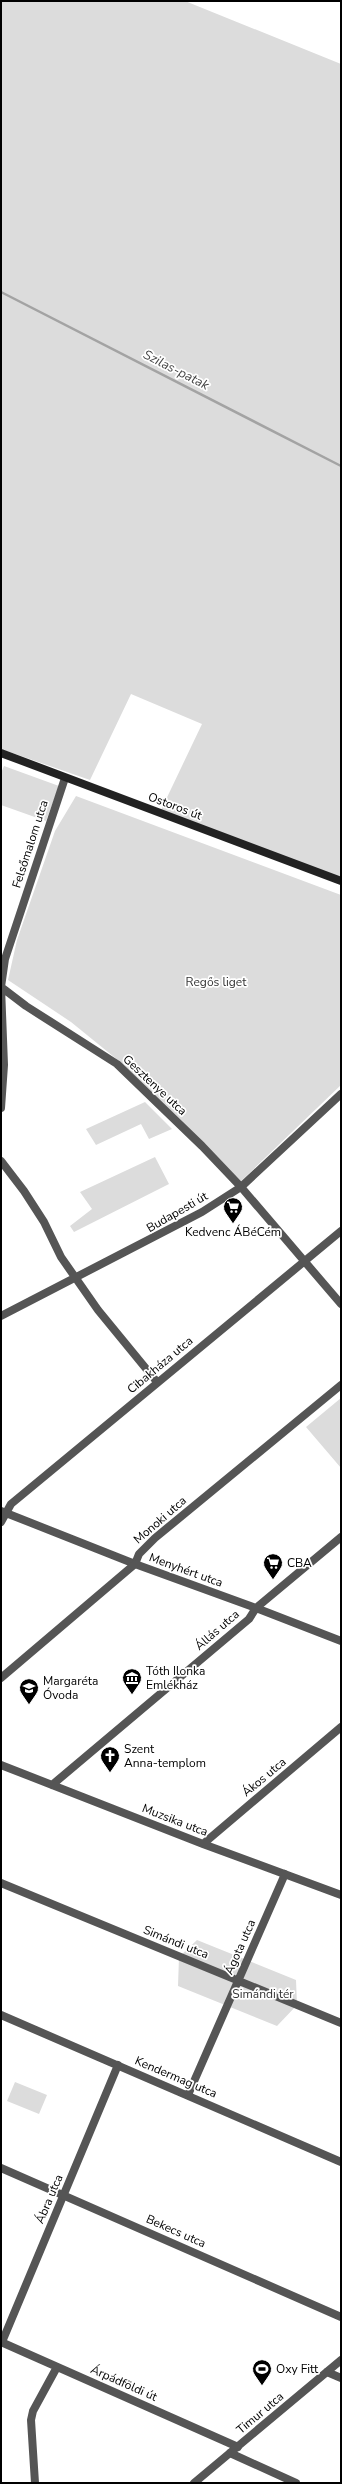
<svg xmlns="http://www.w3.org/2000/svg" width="342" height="2484" viewBox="0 0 342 2484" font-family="'Nunito Sans',sans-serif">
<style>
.green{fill:#dcdcdc}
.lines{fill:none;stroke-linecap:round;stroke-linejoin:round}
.stream{stroke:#a3a3a3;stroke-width:2.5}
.minor{stroke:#555;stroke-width:8}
.tertiary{stroke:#555;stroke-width:8}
.secondary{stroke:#222;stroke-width:8}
.labels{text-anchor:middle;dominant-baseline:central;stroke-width:3.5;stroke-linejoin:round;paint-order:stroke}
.street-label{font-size:12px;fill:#000;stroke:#fff}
.park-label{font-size:12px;fill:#333;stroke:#fff}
.poi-label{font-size:12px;fill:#000;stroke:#fff;text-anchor:start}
.water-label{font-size:13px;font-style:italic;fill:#444;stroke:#fff}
</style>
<rect width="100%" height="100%" fill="#fff"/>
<path class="green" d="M 1,1 L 185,1 L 341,64 L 341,878 L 161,810 L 202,724 L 131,694 L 90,780 L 1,749 Z
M 4,766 L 59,786 L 46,821 L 1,805 L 1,773 Z
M 76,796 L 341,895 L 341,1085 L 240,1182 L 119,1061 L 71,1022 L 8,980 L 17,940 L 55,831 Z
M 145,1102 L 172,1129 L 149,1139 L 141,1124 L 96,1145 L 86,1129 Z
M 155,1157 L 169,1184 L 74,1232 L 70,1226 L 92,1209 L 80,1192 Z
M 341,1398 L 341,1468 L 306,1427 Z
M 197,1940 L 296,1980 L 297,2005 L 277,2026 L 178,1986 L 179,1957 Z
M 15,2082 L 47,2095 L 39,2114 L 7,2101 Z"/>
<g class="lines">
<path class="stream" d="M 1,292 L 341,466"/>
<path class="minor" d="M 1,987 L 26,1006 L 117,1064 L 202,1146 L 241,1187 L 341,1304
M 1,1108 L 4,1065 L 1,987 L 5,959 L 65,778
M 1,1161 L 24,1191 L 44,1222 L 61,1257 L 98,1310 L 157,1382
M 1,1316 L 202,1212 L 241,1187 L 341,1094
M 1,1511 L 135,1564 L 139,1554 L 155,1538 L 341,1385
M 1,1522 L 11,1504 L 341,1231
M 1,1765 L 203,1844 L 341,1895
M 52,1785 L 249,1619 L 256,1608 L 341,1641
M 203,1844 L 341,1727
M 1,1883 L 341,2023
M 1,2015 L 341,2162
M 188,2095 L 285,1874
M 1,2342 L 238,2447
M 2,2342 L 118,2065
M 327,2372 L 341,2378
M 230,2453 L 296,2483
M 35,2483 L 31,2420 L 33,2411 L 57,2367"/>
<path class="tertiary" d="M 1,1678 L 135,1564 L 256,1608 L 341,1537
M 1,2168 L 341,2317
M 194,2483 L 341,2360"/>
<path class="secondary" d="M 1,753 L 341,881"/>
</g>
<defs>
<g id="supermarket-pin" transform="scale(1)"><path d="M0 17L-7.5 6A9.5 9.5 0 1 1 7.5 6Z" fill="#000" stroke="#fff"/><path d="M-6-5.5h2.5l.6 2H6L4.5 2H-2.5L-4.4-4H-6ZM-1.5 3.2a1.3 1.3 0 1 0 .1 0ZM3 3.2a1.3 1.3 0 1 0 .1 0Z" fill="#fff"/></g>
<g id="museum-pin" transform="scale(1)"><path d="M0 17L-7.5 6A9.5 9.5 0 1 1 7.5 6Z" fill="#000" stroke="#fff"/><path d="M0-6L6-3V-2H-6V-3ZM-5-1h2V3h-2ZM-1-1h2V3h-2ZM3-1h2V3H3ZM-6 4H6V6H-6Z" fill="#fff"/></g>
<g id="school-pin" transform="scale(1)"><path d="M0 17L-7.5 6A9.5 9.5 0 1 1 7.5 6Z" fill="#000" stroke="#fff"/><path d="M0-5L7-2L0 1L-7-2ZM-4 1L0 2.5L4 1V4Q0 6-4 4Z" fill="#fff"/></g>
<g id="church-pin" transform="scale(1)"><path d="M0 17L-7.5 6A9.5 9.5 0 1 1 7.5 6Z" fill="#000" stroke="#fff"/><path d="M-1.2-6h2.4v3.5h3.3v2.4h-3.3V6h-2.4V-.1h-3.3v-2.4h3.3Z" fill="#fff"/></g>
<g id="stadium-pin" transform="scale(1)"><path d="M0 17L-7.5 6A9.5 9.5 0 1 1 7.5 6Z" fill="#000" stroke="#fff"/><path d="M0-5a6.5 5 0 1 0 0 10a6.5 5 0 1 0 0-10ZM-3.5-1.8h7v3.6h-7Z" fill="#fff"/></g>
</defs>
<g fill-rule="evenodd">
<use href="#supermarket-pin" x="233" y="1207"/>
<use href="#supermarket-pin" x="273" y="1563"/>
<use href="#museum-pin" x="132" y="1678"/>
<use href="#school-pin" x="29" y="1688"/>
<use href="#church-pin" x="110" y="1756"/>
<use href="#stadium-pin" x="262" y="2369"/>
</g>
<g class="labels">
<g class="street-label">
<text transform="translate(175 806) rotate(21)">Ostoros út</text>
<text transform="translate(30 844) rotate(-72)">Felsőmalom utca</text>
<text transform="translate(155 1085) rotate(43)">Gesztenye utca</text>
<text transform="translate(177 1212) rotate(-30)">Budapesti út</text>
<text transform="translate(160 1365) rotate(-40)">Cibakháza utca</text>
<text transform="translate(160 1520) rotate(-41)">Monoki utca</text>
<text transform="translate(186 1570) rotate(20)">Menyhért utca</text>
<text transform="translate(217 1630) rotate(-41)">Állás utca</text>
<text transform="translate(264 1777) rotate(-40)">Ákos utca</text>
<text transform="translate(175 1820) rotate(21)">Muzsika utca</text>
<text transform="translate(176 1942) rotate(22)">Simándi utca</text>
<text transform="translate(240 1947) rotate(-66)">Ágota utca</text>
<text transform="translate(176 2077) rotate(23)">Kendermag utca</text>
<text transform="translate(49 2199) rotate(-67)">Ábra utca</text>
<text transform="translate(176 2231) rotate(24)">Bekecs utca</text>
<text transform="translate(124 2383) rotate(24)">Árpádföldi út</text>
<text transform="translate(260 2413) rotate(-40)">Timur utca</text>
</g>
<g class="park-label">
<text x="216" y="982">Regős liget</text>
<text x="263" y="1994">Simándi tér</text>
</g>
<g class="poi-label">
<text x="233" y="1232" text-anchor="middle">Kedvenc ÁBéCém</text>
<text x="287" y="1563">CBA</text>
<text x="146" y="1671">Tóth Ilonka<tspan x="146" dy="14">Emlékház</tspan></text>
<text x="43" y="1681">Margaréta<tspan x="43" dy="14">Óvoda</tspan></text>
<text x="124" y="1749">Szent<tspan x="124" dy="14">Anna-templom</tspan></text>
<text x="276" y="2369">Oxy Fitt</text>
</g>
<g class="water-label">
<text transform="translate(176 370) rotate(27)">Szilas-patak</text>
</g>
</g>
<rect width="342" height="2484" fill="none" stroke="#000000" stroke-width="4"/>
</svg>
